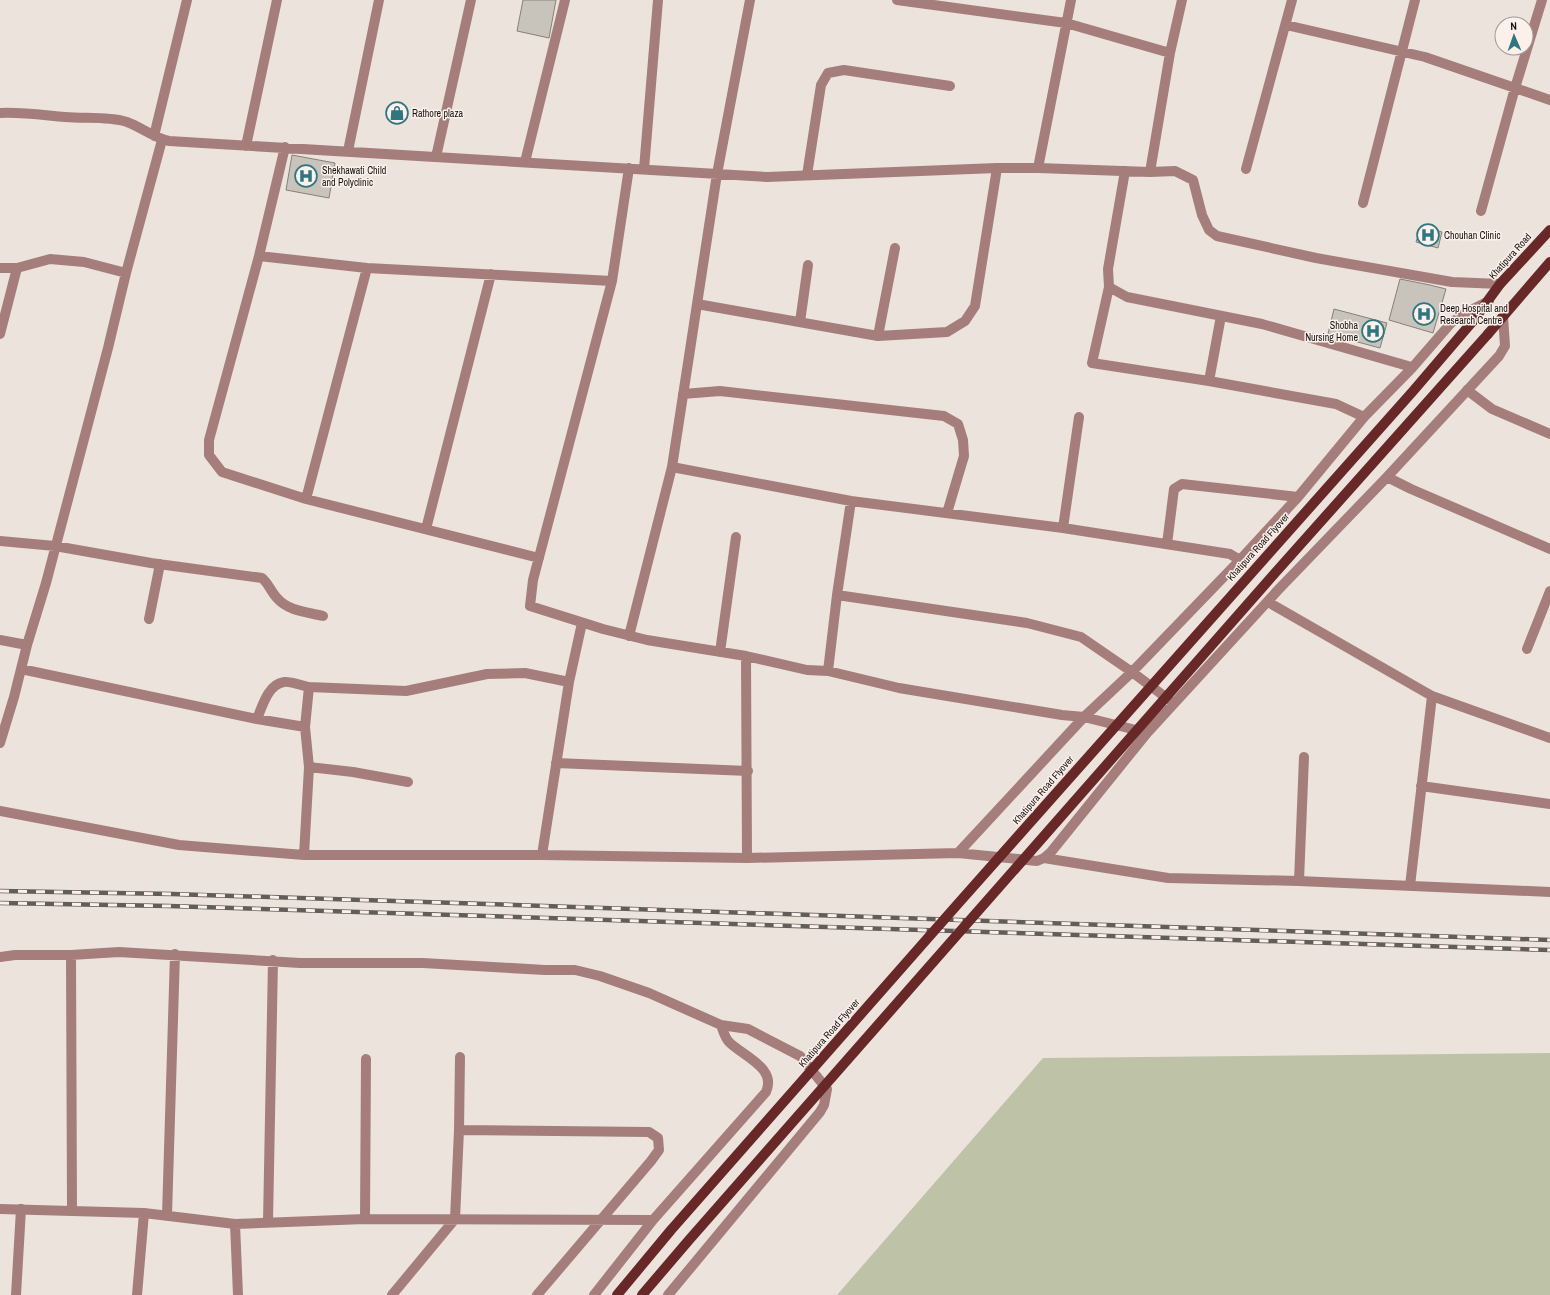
<svg xmlns="http://www.w3.org/2000/svg" width="1550" height="1295" viewBox="0 0 1550 1295" font-family="'Archivo Narrow',sans-serif">
<style>
.green{fill:#bec3a7}
.building{fill:#c9c4bb;stroke:#858178}
.lines{fill:none;stroke-linecap:round;stroke-linejoin:round}
.minor{stroke:#a57e7c;stroke-width:10}
.major{stroke:#682828;stroke-width:10}
.rail-casing{stroke:#635d59;stroke-width:4.5}
.rail{stroke:#fbf0ea;stroke-width:3;stroke-dasharray:9;stroke-linecap:butt}
.major-bridge{stroke:#682828;stroke-width:10}
.labels{text-anchor:middle;dominant-baseline:central;stroke-width:3;stroke-linejoin:round;paint-order:stroke}
.poi-label{font-size:10px;fill:#181412;stroke:#fbf0ea;text-anchor:start}
.street-label{font-size:10px;fill:#181412;stroke:#fbf0ea}
</style>
<rect width="100%" height="100%" fill="#ede3dd"/>
<path class="green" d="M 1550,1053 L 1550,1295 L 837,1295 L 1043,1058 Z"/>
<path class="building" d="M 523,0 L 556,0 L 549,38 L 517,31 Z
M 292,155 L 335,163 L 329,198 L 286,190 Z
M 1421,226 L 1442,232 L 1438,248 L 1416,242 Z
M 1400,279 L 1430,285 L 1446,289 L 1433,333 L 1389,320 Z
M 1334,309 L 1387,323 L 1380,348 L 1328,334 Z"/>
<g class="lines">
<path class="minor" d="M 897,0 L 1066,23 L 1170,53
M 1286,25 L 1425,57 L 1550,100
M 0,113 C 23,112 42,115 65,117 C 85,119 107,116 127,122 C 141,127 154,138 169,141 L 767,177 L 997,168 L 1038,168 L 1150,172 L 1175,171 L 1193,180 L 1202,215 L 1209,230 L 1217,236 L 1316,258 L 1452,282 L 1500,284
M 154,136 L 187,0
M 246,146 L 277,0
M 285,147 L 259,256 L 209,440 L 209,455 L 222,472 L 306,499 L 539,558
M 348,151 L 379,0
M 436,157 L 471,0
M 525,162 L 565,0
M 629,168 L 612,281 L 533,580 L 530,606 L 603,629 L 647,640 L 746,656 L 807,670 L 828,671 L 899,688 L 1062,715 L 1084,717 L 1144,732
M 1038,168 L 1071,0
M 644,169 L 658,0
M 1246,169 L 1292,0
M 1125,171 L 1108,269 L 1109,287 L 1127,297 L 1262,324 L 1408,366 L 1412,368
M 1150,172 L 1170,53 L 1182,0
M 807,175 L 821,85 L 828,73 L 844,70 L 950,86
M 1363,203 L 1415,0
M 1481,211 L 1515,88 L 1542,0
M 259,256 L 367,268 L 612,281
M 0,268 L 17,268 L 50,259 L 84,262 L 126,273
M 1109,287 L 1092,363 L 1209,381 L 1336,404 L 1364,417
M 697,304 L 878,336 L 947,332 L 965,321 L 975,306 L 997,168
M 800,322 L 808,265
M 0,334 L 17,268
M 878,336 L 895,248
M 1209,381 L 1221,316
M 1467,390 L 1492,409 L 1550,434
M 683,394 L 720,391 L 944,416 L 958,424 L 963,440 L 964,456 L 947,513
M 672,467 L 851,501 L 1063,528 L 1230,554 L 1240,560
M 1387,477 L 1411,489 L 1550,549
M 306,499 L 367,268
M 1063,528 L 1079,417
M 426,529 L 491,274
M 0,541 L 55,546 L 151,563 L 262,578 C 269,584 271,592 277,598 C 288,611 307,612 323,616
M 1167,544 L 1174,489 L 1182,484 L 1298,497
M 837,595 L 1027,623 L 1081,637 L 1132,672 L 1172,702
M 1268,602 L 1432,696 L 1550,738
M 149,619 L 160,564
M 629,636 L 672,467 L 717,174 L 750,0
M 0,640 L 27,645
M 1527,649 L 1550,591
M 720,652 L 736,537
M 746,656 L 747,858
M 21,669 L 257,719 L 305,727
M 828,671 L 837,595 L 851,501
M 257,719 C 262,707 268,684 284,682 C 290,681 303,686 309,687
M 0,743 L 14,697 L 27,645 L 46,583 L 108,348 L 126,273 L 162,140
M 556,763 L 748,771
M 309,767 L 353,772 L 408,782
M 1421,786 L 1550,804
M 0,811 L 179,845 L 304,855 L 542,855 L 747,858 L 958,853 L 1037,861 L 1044,858 L 1051,852 L 1147,733 L 1278,590 L 1387,477 L 1499,356 L 1505,346 L 1503,316
M 958,853 L 1084,717 L 1132,672 L 1240,560 L 1298,497 L 1364,417 L 1412,368 L 1451,323 L 1465,313 L 1489,301
M 304,855 L 309,767 L 305,727 L 309,687 L 406,691 L 487,674 L 525,673 L 569,682
M 542,855 L 569,682 L 582,623
M 1044,858 L 1168,878 L 1299,881 L 1550,892
M 1299,881 L 1304,757
M 1410,886 L 1432,696
M 71,955 L 72,1211
M 0,957 L 15,955 L 71,955 L 119,952 L 300,963 L 423,963 L 545,970 L 575,970 L 600,976 L 649,993 L 721,1025 L 748,1029 L 800,1056 L 827,1089 L 824,1105 L 820,1112 L 668,1295
M 459,1130 L 649,1132 L 658,1138 L 659,1150 L 651,1161 L 537,1295
M 0,1209 L 144,1213 L 235,1224 L 365,1219 L 653,1220
M 167,1215 L 175,954
M 365,1219 L 366,1059
M 268,1222 L 273,960
M 235,1224 L 238,1295
M 16,1295 L 21,1209
M 137,1295 L 144,1213
M 392,1295 L 455,1219 L 459,1130 L 460,1057
M 594,1295 L 653,1220 L 766,1092 C 777,1068 743,1056 729,1042 C 725,1038 723,1031 721,1025"/>
<path class="major" d="M 1473,321 L 1500,284 L 1550,230
M 1488,334 L 1550,262"/>
<g class="rail-casing">
<path id="rail" d="M 0,891 L 172,894 L 456,903 L 1550,940
M 0,903 L 169,906 L 1550,950"/>
</g>
<use href="#rail" class="rail"/>
<path class="major-bridge" d="M 617,1295 L 671,1230 L 956,906 L 1414,390 L 1473,321
M 642,1295 L 689,1240 L 1275,573 L 1488,334"/>
</g>
<defs>
<g id="shop-ring" transform="scale(1.15)"><circle r="9.5" fill="#fbf0ea" stroke="#2f7681" stroke-width="1.5"/><path d="M-5-2.5h2.3a2.7 3.5 0 0 1 5.4 0H5L5.5 6h-11ZM-1.5-2.5h3a1.5 2.3 0 0 0-3 0Z" fill="#2f7681"/></g>
<g id="hospital-ring" transform="scale(1.15)"><circle r="9.5" fill="#fbf0ea" stroke="#2f7681" stroke-width="1.5"/><path d="M-5-5h3v3.5h4V-5h3V5h-3V1.5h-4V5h-3Z" fill="#2f7681"/></g>
</defs>
<g fill-rule="evenodd">
<use href="#shop-ring" x="397" y="113"/>
<use href="#hospital-ring" x="306" y="176"/>
<use href="#hospital-ring" x="1428" y="235"/>
<use href="#hospital-ring" x="1424" y="314"/>
<use href="#hospital-ring" x="1373" y="331"/>
</g>
<g class="labels">
<g class="poi-label">
<text x="412" y="113">Rathore plaza</text>
<text x="322" y="170">Shekhawati Child<tspan x="322" dy="12">and Polyclinic</tspan></text>
<text x="1444" y="235">Chouhan Clinic</text>
<text x="1440" y="308">Deep Hospital and<tspan x="1440" dy="12">Research Centre</tspan></text>
<text x="1358" y="325" text-anchor="end">Shobha<tspan x="1358" dy="12">Nursing Home</tspan></text>
</g>
<g class="street-label">
<text transform="translate(1510 256) rotate(-48)">Khatipura Road</text>
<text transform="translate(1258 547) rotate(-48)">Khatipura Road Flyover</text>
<text transform="translate(1043 790) rotate(-49)">Khatipura Road Flyover</text>
<text transform="translate(829 1033) rotate(-49)">Khatipura Road Flyover</text>
</g>
</g>
<g transform="translate(1514 36) rotate(358)"><circle r="19" fill="#fbf0ea" stroke="#a09894"/>
<path d="M0-3L7 15L0 10L-7 15Z" fill="#2f7681"/>
<text y="-6" font-size="11" font-weight="bold" text-anchor="middle" fill="#181412">N</text>
</g>
</svg>
